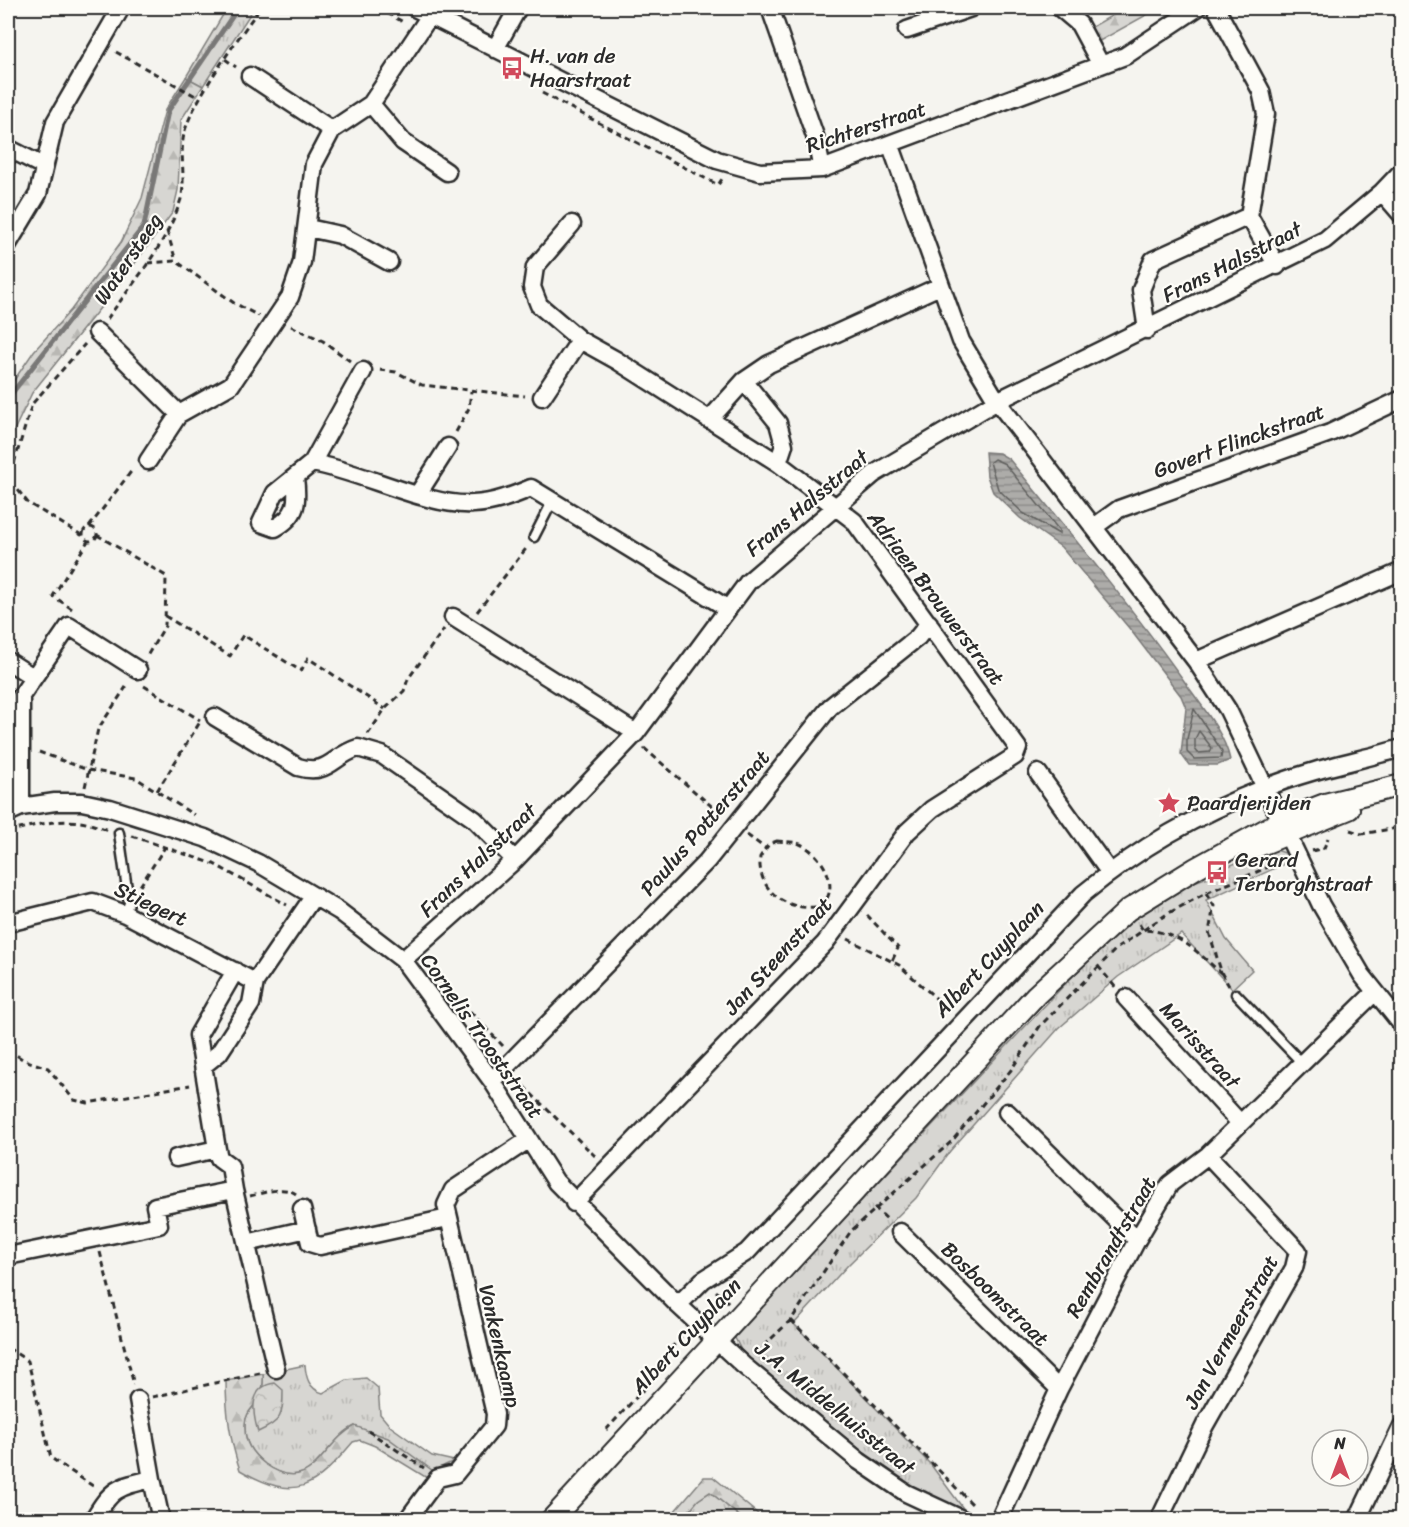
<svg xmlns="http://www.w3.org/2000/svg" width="1409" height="1527" viewBox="0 0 1409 1527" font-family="Sriracha,sans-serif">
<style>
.grass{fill:url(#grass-tufts);stroke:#81807e;stroke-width:1.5}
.forest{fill:url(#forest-firs);stroke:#81807e;stroke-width:1.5}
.park{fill:url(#park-crowns);stroke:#81807e;stroke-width:1.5}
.water{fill:url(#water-rules);stroke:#797877;stroke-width:1.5}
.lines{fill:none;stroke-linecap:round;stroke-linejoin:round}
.shore{stroke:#5f5f5d;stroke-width:1.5}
.stream{stroke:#797877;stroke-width:5}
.service-casing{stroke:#2b2b2b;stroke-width:13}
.minor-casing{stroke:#2b2b2b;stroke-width:21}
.tertiary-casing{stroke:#2b2b2b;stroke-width:24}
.path{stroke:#2b2b2b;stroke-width:3;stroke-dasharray:6 4.5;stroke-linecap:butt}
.service{stroke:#fdfcf7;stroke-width:8}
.minor{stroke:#fdfcf7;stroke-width:16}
.tertiary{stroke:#fdfcf7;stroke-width:20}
.labels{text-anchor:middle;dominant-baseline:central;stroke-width:4.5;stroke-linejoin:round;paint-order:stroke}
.poi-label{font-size:21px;fill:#2b2b2b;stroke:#fdfcf7;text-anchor:start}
.street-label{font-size:21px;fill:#2b2b2b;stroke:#fdfcf7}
</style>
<defs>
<pattern id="grass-tufts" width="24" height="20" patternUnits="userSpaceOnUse" patternTransform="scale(1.5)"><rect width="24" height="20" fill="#d7d6d2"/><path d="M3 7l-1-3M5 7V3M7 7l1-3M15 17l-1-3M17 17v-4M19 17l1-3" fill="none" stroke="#b9b8b4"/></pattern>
<pattern id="forest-firs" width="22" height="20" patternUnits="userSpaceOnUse" patternTransform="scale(1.5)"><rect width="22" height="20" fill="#d7d6d2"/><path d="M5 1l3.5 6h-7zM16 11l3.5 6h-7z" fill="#b9b8b4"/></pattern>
<pattern id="park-crowns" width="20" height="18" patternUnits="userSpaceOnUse" patternTransform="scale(1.5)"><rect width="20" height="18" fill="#d7d6d2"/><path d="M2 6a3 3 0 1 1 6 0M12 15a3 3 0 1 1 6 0" fill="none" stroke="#b9b8b4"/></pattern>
<pattern id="water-rules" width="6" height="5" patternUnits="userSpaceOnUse" patternTransform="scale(1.5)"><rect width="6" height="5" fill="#adaca9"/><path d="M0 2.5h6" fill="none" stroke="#8d8c8a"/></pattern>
</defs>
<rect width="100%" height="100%" fill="#f5f4ef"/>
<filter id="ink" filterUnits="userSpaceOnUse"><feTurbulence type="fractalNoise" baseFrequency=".0167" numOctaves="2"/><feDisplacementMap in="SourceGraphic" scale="12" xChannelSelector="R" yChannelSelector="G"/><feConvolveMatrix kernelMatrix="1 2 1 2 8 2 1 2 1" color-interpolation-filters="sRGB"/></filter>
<g filter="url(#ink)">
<path class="grass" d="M 227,8 L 254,8 L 203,86 L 186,77 Z
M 1273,849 L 1288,854 L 1286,863 L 1206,900 L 1226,939 L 1252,970 L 1232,989 L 1181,934 L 1118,977 L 1059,1028 L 950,1151 L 916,1198 L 848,1265 L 794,1324 L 931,1465 L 968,1515 L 895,1478 L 759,1367 L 741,1350 L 734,1336 L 1099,948 L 1127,923 L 1195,879 L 1197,881 L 1223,872 L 1223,868 Z
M 305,1365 C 306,1378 309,1389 323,1393 L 347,1380 L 366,1378 L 378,1388 L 380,1414 L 390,1426 L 432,1456 L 454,1461 L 433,1471 L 355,1426 C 322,1442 313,1498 265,1464 C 251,1453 244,1442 245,1424 C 246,1405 265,1406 263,1374 Z
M 710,1492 L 743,1519 L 682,1520 L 698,1500 Z"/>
<path class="forest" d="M 1125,8 L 1159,8 L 1096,43 L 1090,28 Z
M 186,77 L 203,86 L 181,120 L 178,190 L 173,212 L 124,278 L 32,393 L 8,443 L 8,389 L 34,351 L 71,310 L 121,242 L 142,198 L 165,110 Z
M 263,1374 C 265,1406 246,1405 245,1424 C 244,1442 251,1453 265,1464 C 313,1498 322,1442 355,1426 L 388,1438 L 433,1471 L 427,1478 L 375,1446 L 360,1440 L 353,1442 C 314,1488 297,1503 240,1470 C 230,1441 226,1412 226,1381 Z
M 704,1477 L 713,1477 L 764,1519 L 743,1519 L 710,1492 L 698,1500 L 682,1519 L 668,1519 Z"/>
<path class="park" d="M 275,1383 L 283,1390 C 283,1416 282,1421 258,1432 C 252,1412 249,1386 275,1383 Z"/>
<path class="water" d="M 985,452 L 999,453 L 1009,459 C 1068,531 1128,602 1182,678 C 1199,703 1224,731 1230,760 L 1218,765 L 1189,765 L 1181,754 L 1186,708 L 1181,696 L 1129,628 L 1061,547 L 1020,518 L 993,492 L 987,476 Z"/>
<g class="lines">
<path class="shore" d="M 994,459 L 1005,464 L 1059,530 L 1059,534 L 1023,513 L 998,489 L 990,462 Z
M 1194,709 L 1222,751 L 1221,758 L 1194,759 L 1187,752 L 1187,739 Z
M 1199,731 L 1212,748 L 1210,752 L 1198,753 L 1195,749 L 1195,739 Z"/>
<path class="stream" d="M 8,408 L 12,393 L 144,226 L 168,111 L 238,8"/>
<g class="service-casing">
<path id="service" d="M 534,537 L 553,500
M 119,833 L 129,903 L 125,914
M 1236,994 L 1302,1063"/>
</g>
<g class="minor-casing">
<path id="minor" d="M 415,8 L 717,160 L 760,172 L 822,169 L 1125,56 L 1197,8
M 770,8 L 815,136 L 822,169
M 1060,8 L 1079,24 L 1101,65
M 1216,8 L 1261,91 L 1266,114 L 1249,216 L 1277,266
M 907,30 L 971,8
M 495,49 L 518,8
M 250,76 L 332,130
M 371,104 L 403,142 L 447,172
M 891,146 L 961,341 L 997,401 L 1196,661 L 1228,710 L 1321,905 L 1362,975 L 1402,1025
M 8,148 L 43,166
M 1382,192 L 1402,215
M 572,224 L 535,267 L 532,287 L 539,305 L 580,340 L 616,360 L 778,463 L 854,521 L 1018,748 L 1015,756 L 932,809 L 907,832 L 825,943 L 574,1203
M 308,228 L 340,235 L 389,262
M 8,244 L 38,194 L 55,122 L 121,8
M 1147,330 L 1141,290 L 1153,260 L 1249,216
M 97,332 L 179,414 L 148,461
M 744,381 L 778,423 L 784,445 L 778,463
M 542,397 L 580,340
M 179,414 L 231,385 L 290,297 L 302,262 L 314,164 L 332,130 L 371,104 L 429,17
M 709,420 L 744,381 L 769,364 L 940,286
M 312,463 C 360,471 428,507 473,504 C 494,503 512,496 531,488 L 727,608
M 295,477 C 298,502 298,515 275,528 L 261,523 L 275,493 L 312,463 L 363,371
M 418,494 L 448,447
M 1094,527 L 1119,509 L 1330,433 L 1402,399
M 453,617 L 636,733
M 8,661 L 33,677
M 1196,661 L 1402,571
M 215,717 L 298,767 C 329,776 332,756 358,748 L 382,755 L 474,819 L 515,860
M 1038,773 L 1110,873
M 21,807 L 21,696 L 69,626 L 138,670
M 8,813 L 21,807 L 55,802 L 82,802 L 110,808 L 205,838 L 258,863 L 339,911 L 403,960 L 492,1081 L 556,1182 L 678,1305 L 743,1365 L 859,1461 L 906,1493 L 964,1520
M 8,923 L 93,902 L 125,914 L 255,982
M 403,960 L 515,860 L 636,733 L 748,582 L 874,474 L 997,401 L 1325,240 L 1382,192 L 1402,171
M 1126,998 L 1240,1123
M 204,1065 L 219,1053 L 251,1004 L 255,982 L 313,897
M 492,1081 L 707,861 L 830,707 L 918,637 L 929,623
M 1007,1112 L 1137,1240
M 176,1158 L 217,1149 L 198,1035 L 235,971
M 234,1190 L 276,1369
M 302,1209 L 310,1243 L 320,1246 L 448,1218
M 900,1232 L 1059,1389
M 247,1243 L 307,1229
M 8,1256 L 159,1225 L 155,1206 L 234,1190 L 230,1166 L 219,1158 L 217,1149
M 678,1305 L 703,1280 L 747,1252 L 1083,894 C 1140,847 1196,815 1265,788 C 1308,770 1357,761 1402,748
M 138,1400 L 152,1479
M 93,1520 C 112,1488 117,1487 152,1479 L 161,1520
M 407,1520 L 438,1478 L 455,1474 L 494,1426 L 495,1414 L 446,1205 L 453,1190 L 528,1140
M 999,1520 L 1059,1389 L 1137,1240 L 1170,1184 L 1208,1155 L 1375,992
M 1159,1520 L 1205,1425 L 1294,1268 L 1298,1251 L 1208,1155
M 1357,1520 L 1402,1426"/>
</g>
<g class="tertiary-casing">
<path id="tertiary" d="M 1251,849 L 1349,809
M 551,1520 L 1036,995 L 1128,910 L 1196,868 L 1281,821 L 1325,804 L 1402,785"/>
</g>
<path class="path" d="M 378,8 L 405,23
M 116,52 L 201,99
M 225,59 L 236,67
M 542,93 L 718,185 L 722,179
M 167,231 L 176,261
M 148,263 L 176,261 L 234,303 L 259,316
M 107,319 C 133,283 166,245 180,202 C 187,184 179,155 184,134 C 192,101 239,37 260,8
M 291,326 L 323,341 L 350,361
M 380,370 L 396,372 L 422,385 L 525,396
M 456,432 L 469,408 L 471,391
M 8,483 L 32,404 L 85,344
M 8,487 L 18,490 L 28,503 L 83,536
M83 534a7 7 0 1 1 14 0a7 7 0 1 1-14 0Z
M 89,527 L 133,469
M 97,535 L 166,576 L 165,626 L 147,656
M 72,609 L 53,596 L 88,541
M 477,612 L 528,546
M 165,616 L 230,656 L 243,635 L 301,671 L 308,658 L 385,709
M 144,686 L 200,720
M 368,734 L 385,709 L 404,691 L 408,679 L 444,629
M 644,748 L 723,816
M 39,752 L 88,770 L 136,778 L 194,815
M 85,787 L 98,729 L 128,684
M 157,791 L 200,722
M 1350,830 L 1362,834 L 1402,827
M 8,832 C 31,826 56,819 80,822 C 89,823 99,827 108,830
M 747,835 L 765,848
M 132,836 L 214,864 L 287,905
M 777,841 C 784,842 793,841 800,844 C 822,854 842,887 821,906 C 789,913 757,892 760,857 L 769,844 Z
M 1312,851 L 1324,848 L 1328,838
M 140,886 L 165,847
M 1206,893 L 1214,906 L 1209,932 L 1222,974 L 1229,986
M 867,915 L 898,948 L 892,961
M 1139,924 L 1143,930 C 1179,931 1197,952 1222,974
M 848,939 L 899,965 L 950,1011
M 1098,966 L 1116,988
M 441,981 L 503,1046
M 8,1050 L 24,1060 L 48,1068 L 74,1100 L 88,1103 L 190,1085
M 516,1079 L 595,1156
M 250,1196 C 264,1193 284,1185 296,1194
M 874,1207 L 888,1220
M 100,1252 L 134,1385
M 716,1291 L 729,1303
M 791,1320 L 973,1505
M 8,1348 L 28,1361 L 51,1458 L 96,1488
M 756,1353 L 791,1320 L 851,1231 L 952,1141 L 1011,1070 L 1040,1026 L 1116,949 L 1167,914 L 1206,893 L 1283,861
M 152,1397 L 260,1373
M 606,1430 L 655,1377 L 661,1360 L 684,1333
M 368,1431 L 424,1468"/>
<use href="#service" class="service"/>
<use href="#minor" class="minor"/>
<use href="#tertiary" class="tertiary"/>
</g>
</g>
<defs>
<g id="bus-bare" transform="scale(1.8)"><path d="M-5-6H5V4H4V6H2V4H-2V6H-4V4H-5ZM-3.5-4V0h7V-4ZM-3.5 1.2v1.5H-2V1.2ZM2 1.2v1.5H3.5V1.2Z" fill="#d1495b" stroke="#fdfcf7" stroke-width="2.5" paint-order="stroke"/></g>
<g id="sight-bare" transform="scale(1.8)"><path d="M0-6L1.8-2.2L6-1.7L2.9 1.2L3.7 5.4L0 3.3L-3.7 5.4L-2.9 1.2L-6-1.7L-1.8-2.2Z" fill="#d1495b" stroke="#fdfcf7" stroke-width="2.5" paint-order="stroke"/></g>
</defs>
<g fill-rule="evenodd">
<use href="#bus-bare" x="512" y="68"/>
<use href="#sight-bare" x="1169" y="803"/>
<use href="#bus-bare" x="1217" y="872"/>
</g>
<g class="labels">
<g class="poi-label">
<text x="530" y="56">H. van de<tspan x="530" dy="24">Haarstraat</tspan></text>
<text x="1187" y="803">Paardjerijden</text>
<text x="1235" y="860">Gerard<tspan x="1235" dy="24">Terborghstraat</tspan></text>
</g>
<g class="street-label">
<text transform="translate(866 127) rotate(-18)">Richterstraat</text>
<text transform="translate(128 259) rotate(-56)">Watersteeg</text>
<text transform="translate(1232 262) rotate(-27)">Frans Halsstraat</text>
<text transform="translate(1239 441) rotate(-20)">Govert Flinckstraat</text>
<text transform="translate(807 503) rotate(-40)">Frans Halsstraat</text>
<text transform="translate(936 598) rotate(53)">Adriaen Brouwerstraat</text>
<text transform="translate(705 823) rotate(-49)">Paulus Potterstraat</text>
<text transform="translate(478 860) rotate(-44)">Frans Halsstraat</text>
<text transform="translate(151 904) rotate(25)">Stiegert</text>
<text transform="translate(778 956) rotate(-48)">Jan Steenstraat</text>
<text transform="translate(989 959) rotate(-47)">Albert Cuyplaan</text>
<text transform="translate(482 1036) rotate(55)">Cornelis Trooststraat</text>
<text transform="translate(1200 1045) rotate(48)">Marisstraat</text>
<text transform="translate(1111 1247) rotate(-60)">Rembrandtstraat</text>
<text transform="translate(995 1294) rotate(44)">Bosboomstraat</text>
<text transform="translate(1231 1332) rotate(-61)">Jan Vermeerstraat</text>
<text transform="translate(686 1336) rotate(-47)">Albert Cuyplaan</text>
<text transform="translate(500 1346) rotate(77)">Vonkenkaamp</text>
<text transform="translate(835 1408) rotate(39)">J.A. Middelhuisstraat</text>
</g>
</g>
<rect width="1409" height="1527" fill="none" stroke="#fdfcf7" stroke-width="30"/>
<rect x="15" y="15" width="1379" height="1497" fill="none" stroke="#2b2b2b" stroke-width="2" filter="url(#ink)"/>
<g transform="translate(1340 1458)"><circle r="28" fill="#fdfcf7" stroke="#a9a8a5" stroke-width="1.5"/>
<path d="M0-4.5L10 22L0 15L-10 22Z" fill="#d1495b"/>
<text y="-9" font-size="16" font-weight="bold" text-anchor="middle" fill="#2b2b2b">N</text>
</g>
</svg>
